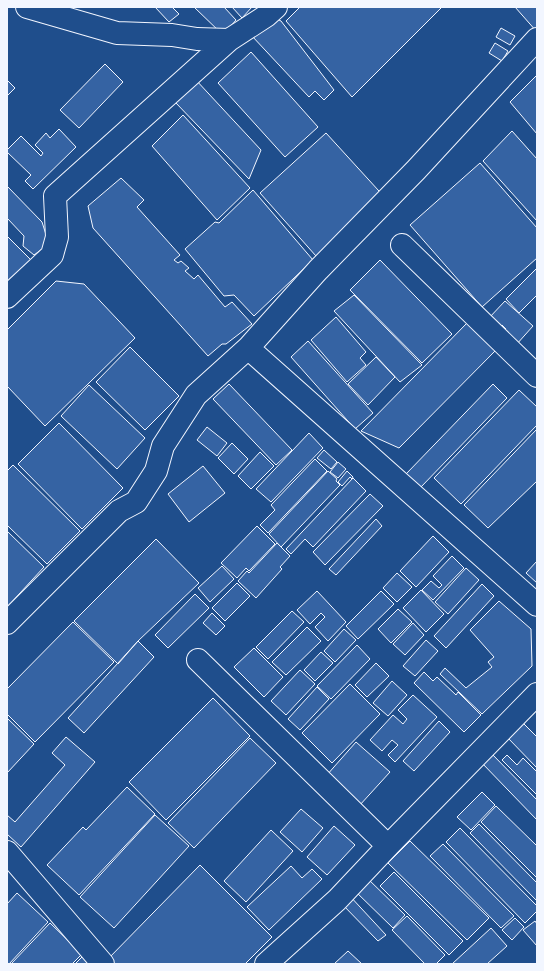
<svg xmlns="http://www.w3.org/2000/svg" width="544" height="971" viewBox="0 0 544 971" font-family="Inter,sans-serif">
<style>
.building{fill:#3563a3;stroke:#f2f6ff}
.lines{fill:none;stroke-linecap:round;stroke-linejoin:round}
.street-casing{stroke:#f2f6ff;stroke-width:24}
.street{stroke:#1f4e8c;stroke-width:22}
</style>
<rect width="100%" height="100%" fill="#1f4e8c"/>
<path class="building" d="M 155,7 L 172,7 L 179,14 L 169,22 Z
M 194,7 L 224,7 L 236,20 L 223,35 Z
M 232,7 L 252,7 L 242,18 Z
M 300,7 L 442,7 L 352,97 L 286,21 Z
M 515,7 L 537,7 L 537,32 Z
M 269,15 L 281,21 L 334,90 L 324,100 L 315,91 L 309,97 L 251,35 Z
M 501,28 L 515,36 L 510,45 L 496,37 Z
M 495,43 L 508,51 L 502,61 L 489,53 Z
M 251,52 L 318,127 L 285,157 L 218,83 Z
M 105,64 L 123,82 L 79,128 L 60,110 Z
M 537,75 L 537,134 L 510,102 Z
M 195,79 L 261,150 L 249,179 L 175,102 Z
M 7,80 L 15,88 L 7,96 Z
M 183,115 L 250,188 L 217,220 L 152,146 Z
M 59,129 L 76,147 L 33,189 L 25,181 L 31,175 L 7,152 L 7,150 L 21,136 L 41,156 L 43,153 L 35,145 L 46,133 L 50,138 Z
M 512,131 L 537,159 L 537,221 L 483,161 Z
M 326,133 L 389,202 L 324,265 L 260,193 Z
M 480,163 L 537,228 L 537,258 L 482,307 L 410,225 Z
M 121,178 L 144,200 L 137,207 L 180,255 L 174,260 L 178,263 L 181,261 L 189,268 L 185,271 L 194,279 L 198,275 L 225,307 L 232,302 L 252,324 L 226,344 L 222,344 L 208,356 L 93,228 L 88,206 Z
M 7,186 L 42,222 L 49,244 L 34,255 L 23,246 L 24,236 L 7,218 Z
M 253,190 L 313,260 L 254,316 L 234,295 L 224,296 L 185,249 L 215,222 L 219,223 Z
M 7,236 L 31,260 L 7,284 Z
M 380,260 L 452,334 L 422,363 L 350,290 Z
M 537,268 L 537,295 L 519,313 L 506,299 Z
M 56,281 L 84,284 L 135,338 L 45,426 L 7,386 L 7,330 Z
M 354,295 L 422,365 L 400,382 L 334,311 Z
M 505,301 L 533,326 L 516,345 L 503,332 L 506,329 L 502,325 L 499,329 L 488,319 Z
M 336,317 L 366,352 L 360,358 L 366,365 L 347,382 L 311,340 Z
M 468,322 L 496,350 L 399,448 L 361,431 Z
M 308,341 L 373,413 L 355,429 L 291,357 Z
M 130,347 L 179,396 L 145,430 L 96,382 Z
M 376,357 L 395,377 L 368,405 L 348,384 Z
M 229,384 L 292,450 L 276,465 L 213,399 Z
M 493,384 L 507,398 L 420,488 L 406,474 Z
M 89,385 L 145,438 L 117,469 L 61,416 Z
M 519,390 L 537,407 L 537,425 L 461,504 L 434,478 Z
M 59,423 L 123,488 L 82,529 L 18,464 Z
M 207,427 L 227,443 L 217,456 L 197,440 Z
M 537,429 L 537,481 L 488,528 L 464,505 Z
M 309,433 L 323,448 L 271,502 L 256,489 Z
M 232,443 L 248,459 L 234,474 L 218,458 Z
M 324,450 L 337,462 L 331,469 L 317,458 Z
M 260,452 L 274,466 L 251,489 L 238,476 Z
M 315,459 L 327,471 L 268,533 L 260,525 L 275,510 L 271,505 Z
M 338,462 L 346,469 L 338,478 L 330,472 Z
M 13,465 L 80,531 L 47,564 L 7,525 L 7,471 Z
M 203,466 L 225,493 L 189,522 L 168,494 Z
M 328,471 L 337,479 L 336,481 L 340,485 L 281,547 L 269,534 Z
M 347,471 L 353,477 L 352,479 L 350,477 L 342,486 L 338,482 Z
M 353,478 L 366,491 L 313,547 L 305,539 L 291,554 L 286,549 Z
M 370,494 L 383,506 L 325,565 L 313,552 Z
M 376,519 L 382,526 L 336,575 L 329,569 Z
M 257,526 L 275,544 L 249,571 L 246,568 L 237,578 L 221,563 Z
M 7,531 L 44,567 L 8,606 L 7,605 Z
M 433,536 L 449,552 L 416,587 L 400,571 Z
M 156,539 L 199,583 L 138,641 L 118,664 L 74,621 Z
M 277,543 L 290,556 L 280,567 L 282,569 L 256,598 L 238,581 L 247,571 L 249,573 Z
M 452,556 L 464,568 L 433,600 L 422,590 L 431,581 L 439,588 L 442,585 L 433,576 Z
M 537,561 L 537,583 L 526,573 Z
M 222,566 L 234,579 L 210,602 L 198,588 Z
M 466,568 L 479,580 L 448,614 L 435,602 Z
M 397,573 L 412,587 L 397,602 L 383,588 Z
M 237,583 L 250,596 L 225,621 L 212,608 Z
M 482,584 L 494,596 L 446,648 L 434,636 Z
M 421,590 L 444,614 L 426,632 L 403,608 Z
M 317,591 L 346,622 L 328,641 L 315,627 L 325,617 L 321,613 L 310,624 L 297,610 Z
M 381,591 L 394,604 L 358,639 L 346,626 Z
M 195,594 L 209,608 L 168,648 L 155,635 Z
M 499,601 L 531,629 L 532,666 L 482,714 L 440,674 L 445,668 L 466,688 L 492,667 L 488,662 L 494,657 L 470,630 Z
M 398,609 L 412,622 L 391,643 L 378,629 Z
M 292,611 L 304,622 L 268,659 L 256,647 Z
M 212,613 L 225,626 L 216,635 L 203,623 Z
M 73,622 L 114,662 L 35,742 L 7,714 L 7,689 Z
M 413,623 L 424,635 L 405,655 L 393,644 Z
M 307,627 L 321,641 L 286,675 L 272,662 Z
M 344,629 L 356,640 L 335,662 L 324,651 Z
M 426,640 L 438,651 L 415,676 L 403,666 Z
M 138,641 L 154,657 L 84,733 L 68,718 Z
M 357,645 L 370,659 L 331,699 L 317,686 Z
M 254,648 L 283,677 L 264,697 L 234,667 Z
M 321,652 L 333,663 L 315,681 L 304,670 Z
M 376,663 L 389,676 L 367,697 L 355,685 Z
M 300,670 L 315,684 L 286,715 L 271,701 Z
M 424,672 L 433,681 L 437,677 L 456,695 L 458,692 L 481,715 L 464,732 L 414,683 Z
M 392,681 L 407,695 L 388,716 L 373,703 Z
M 350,684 L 380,714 L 332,763 L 302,733 Z
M 317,687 L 329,699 L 300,730 L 288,719 Z
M 413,695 L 437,717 L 395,762 L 388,755 L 398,745 L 392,740 L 382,751 L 370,740 L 393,715 L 403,724 L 407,719 L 398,710 Z
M 213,698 L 250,736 L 166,820 L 129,782 Z
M 7,718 L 34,744 L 7,773 Z
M 439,721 L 450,732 L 414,771 L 403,761 Z
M 522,722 L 537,737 L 537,768 L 507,737 Z
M 66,737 L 95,762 L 21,847 L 7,834 L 7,815 L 15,822 L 65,765 L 52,753 Z
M 250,738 L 276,763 L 194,848 L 168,823 Z
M 356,742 L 390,772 L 359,806 L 326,776 Z
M 490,752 L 537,800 L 537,820 L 480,761 Z
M 507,755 L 517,765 L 523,758 L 537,772 L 537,795 L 502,760 Z
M 127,787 L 155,814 L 79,895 L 47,865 L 83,827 L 86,830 Z
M 482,792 L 495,805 L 471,830 L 457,817 Z
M 496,806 L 537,846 L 537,878 L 481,822 Z
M 301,809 L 323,828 L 302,852 L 280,832 Z
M 155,815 L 189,846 L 114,928 L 80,897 Z
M 479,824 L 537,883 L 537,901 L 470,833 Z
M 334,826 L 355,845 L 327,875 L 307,857 Z
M 460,828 L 537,906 L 537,911 L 525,923 L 446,842 Z
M 271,830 L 293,851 L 246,902 L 224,881 Z
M 410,841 L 489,918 L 467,940 L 388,863 Z
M 443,844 L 514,916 L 501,928 L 430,856 Z
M 200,865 L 272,937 L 245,964 L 108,964 L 105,962 Z
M 291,866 L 302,878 L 312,869 L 322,879 L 269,930 L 247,907 Z
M 394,872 L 463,941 L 449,955 L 380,886 Z
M 366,877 L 405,915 L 393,928 L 354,890 Z
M 17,893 L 48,922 L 9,964 L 7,964 L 7,904 Z
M 348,894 L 386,935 L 378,941 L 340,902 Z
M 407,916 L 445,955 L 436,964 L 425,964 L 392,930 Z
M 515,918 L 524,927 L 512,940 L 502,930 Z
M 535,921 L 537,924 L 537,946 L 523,930 Z
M 50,923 L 82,954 L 72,964 L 11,964 Z
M 491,928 L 507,946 L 487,964 L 452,964 Z
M 348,951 L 362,964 L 334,964 Z
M 82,957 L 89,964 L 75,964 Z"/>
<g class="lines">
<g class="street-casing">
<path id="street" d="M 27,7 L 117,33 L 172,35 L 197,39 L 229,40 L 266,16 L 276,7
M 402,245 L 537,376
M 7,297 L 52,255 L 57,237 L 55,196 L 229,40
M 248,348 L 537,605
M 7,623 L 119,511 L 136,502 L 156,471 L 163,446 L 196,395 L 248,348 L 318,270 L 416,170 L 537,39
M 198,660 L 388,846
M 7,852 L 103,964
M 266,964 L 337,900 L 388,846 L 537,694"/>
</g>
<use href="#street" class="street"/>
</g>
<rect width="544" height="971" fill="none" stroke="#f2f6ff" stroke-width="16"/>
</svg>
